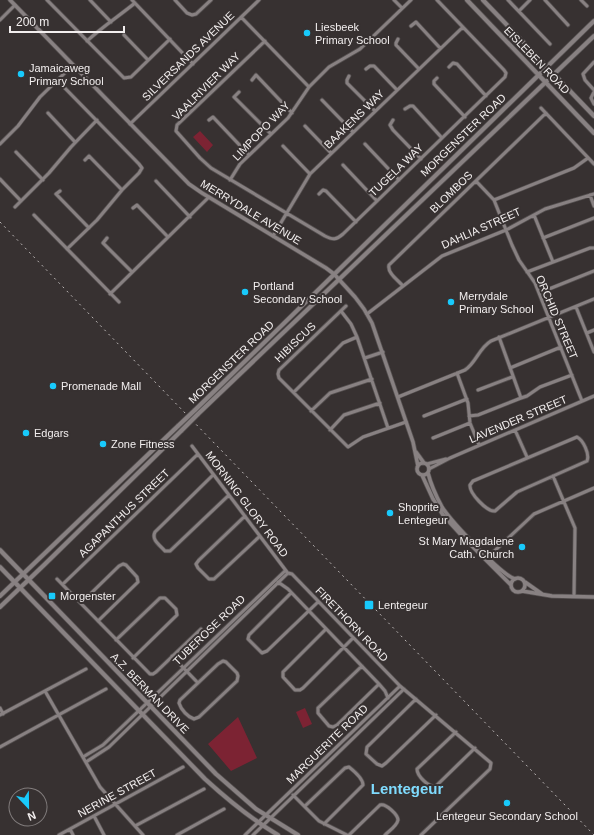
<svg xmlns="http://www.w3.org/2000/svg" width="594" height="835" viewBox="0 0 594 835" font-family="Helvetica,sans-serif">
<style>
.green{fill:#7c2333}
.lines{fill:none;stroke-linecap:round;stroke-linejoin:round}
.minor-casing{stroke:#555050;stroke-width:4.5}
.tertiary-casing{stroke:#555050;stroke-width:5}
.secondary-casing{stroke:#555050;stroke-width:5.5}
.minor{stroke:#888182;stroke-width:3}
.tertiary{stroke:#888182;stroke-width:3.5}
.secondary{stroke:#888182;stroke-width:4}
.rail{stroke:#bcb7b7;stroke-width:1;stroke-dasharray:2 4;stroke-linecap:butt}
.secondary-bridge-casing{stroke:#555050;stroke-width:5.5;stroke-linecap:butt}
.secondary-bridge{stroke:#888182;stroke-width:4}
.poi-dot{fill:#18cafc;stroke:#373131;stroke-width:1.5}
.labels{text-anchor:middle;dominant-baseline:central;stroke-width:4;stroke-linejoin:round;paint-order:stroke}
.poi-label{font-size:11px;fill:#f2eeee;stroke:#373131;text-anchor:start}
.street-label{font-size:11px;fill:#f2eeee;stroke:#373131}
.district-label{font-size:15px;font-weight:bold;fill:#7fdbfe;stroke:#373131}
</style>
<rect width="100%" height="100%" fill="#373131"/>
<path class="green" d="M 200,131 L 213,145 L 207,152 L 193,137 Z
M 305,708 L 312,724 L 303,728 L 296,712 Z
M 238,717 L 257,758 L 231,771 L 208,744 Z"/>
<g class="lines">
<g class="minor-casing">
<path id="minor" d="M 47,0 L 124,78 L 131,77 L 170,39
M 90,0 L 111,22
M 132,0 L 193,64
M 175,0 L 187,13 L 192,15 L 196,14 L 211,0
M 394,0 L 402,8
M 508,0 L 550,44
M 545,0 L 568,25
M 581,0 L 587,6
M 519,11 L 530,0
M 241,17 L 309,87
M 0,20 L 15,5
M 411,26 L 416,22 L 440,48
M 124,35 L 148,60
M 398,39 L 396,43 L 396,45 L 419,69
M 87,41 C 102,27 119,16 135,3
M 265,41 L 177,125 L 176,131 L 200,158 L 211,168 L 325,236 C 333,240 336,240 343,234 L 505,77 L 506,73 L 504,70 L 437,0
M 594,62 L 583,74 L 585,80 L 594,90
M 449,67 L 453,63 L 457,64 L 486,96
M 366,69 L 370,66 L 374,66 L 397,90
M 349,76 L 347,80 L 347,83 L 375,111
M 437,78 L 434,81 L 434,84 L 465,117
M 57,80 L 139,164 L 142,168 L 139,173 L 122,190 L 97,220 L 67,249
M 252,80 L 256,75 L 292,113
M 239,92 L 234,97 L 271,134
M 594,92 L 591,98 L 594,104
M 322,100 L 353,132
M 541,108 L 594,164
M 405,109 L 410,106 L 413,106 L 442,138
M 48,113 L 75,142
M 209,120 L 213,117 L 249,155
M 393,120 L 390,125 L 393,130 L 421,159
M 130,124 L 259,0
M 305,126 L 331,153
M 0,144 L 18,126 L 40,97 L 73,65
M 365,144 L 399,180
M 283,146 L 310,174
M 16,152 L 43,180
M 85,160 L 89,156 L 122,190
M 343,165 L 377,201
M 0,179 L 21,201
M 230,180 L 240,164 L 288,118 L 309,87 L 329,67 L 360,49 L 411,0
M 156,181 L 190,217
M 476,181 L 494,200 L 512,245 L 519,260 L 535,283 L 582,401
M 60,191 L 56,194 L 89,228
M 319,194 L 323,190 L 326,191 L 356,222
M 590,195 L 594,206
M 494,200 L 574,168 L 588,158
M 15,207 L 49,173 L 71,147 L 97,120
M 133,208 L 137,205 L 168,237
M 34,215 L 119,302
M 534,215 L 553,262
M 273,236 L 310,174 L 463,27
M 107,238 L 103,243 L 132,272
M 543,238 L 594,218
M 527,272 L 590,248 L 594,248
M 403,286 C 398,280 387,273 389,265 L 546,113
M 539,293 L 594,271
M 110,294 L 209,197
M 346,306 L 279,370 L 278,374 L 279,378 L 348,447 L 363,437 L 406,422
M 576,307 L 594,352
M 341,311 L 351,324 L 357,337 L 388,428
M 367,314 L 442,256 L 506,230 L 545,209 L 594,194
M 587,333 L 594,330
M 499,337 L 521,398
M 365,358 L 383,352
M 510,368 L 561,347
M 457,373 L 468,403 L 470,423 L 479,445
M 478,390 L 512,377
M 294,392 L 343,343 L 357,337
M 398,397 L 465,370 C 476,363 479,348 491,341 L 594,299
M 311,411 L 330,393 L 372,379
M 424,416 L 467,399
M 469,416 L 478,415 L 521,398 L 527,396 L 540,387 L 572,375
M 330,430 L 344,415 L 380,403
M 515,430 L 527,457
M 577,437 C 583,440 590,454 587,461 L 517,492 L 495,511 C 487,512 469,493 470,485 L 473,481 Z
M 433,438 L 470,423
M 192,446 L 287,572
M 427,464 L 446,459
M 429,469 L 450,458 L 594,396
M 213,475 L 155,532 C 151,540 160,545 165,551 L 170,551 L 229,495
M 553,476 L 575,528 L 574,596
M 245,516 L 199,560 L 196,564 L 198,568 L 209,579 L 214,579 L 260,536
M 488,557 L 534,514 L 594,488
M 288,573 L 292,574 L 400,686 L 491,763 L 490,769 L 421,835
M 57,579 L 150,674 L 153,674 L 156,672 L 201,629
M 278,582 L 288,589 L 379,684 L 385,691 L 388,698
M 63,584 L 198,454
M 291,593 L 249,635 L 248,639 L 262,653 L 267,651 L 318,602
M 81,603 L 119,566 L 123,564 L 126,565 L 137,577 L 138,582 L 98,621
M 326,629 L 283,672 L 283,677 L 295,690 L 300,690 L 303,688 L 353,638
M 116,640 L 160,598 L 165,598 L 176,609 L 177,615 L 133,658
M 172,656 L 198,683
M 223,661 L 226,662 L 237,673 L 238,676 L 237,681 L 199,717 L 194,719 C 188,717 181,710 179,703 L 180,700 L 218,664 Z
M 362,666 L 318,708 L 318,713 L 329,726 L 333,727 L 337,725 L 379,684
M 45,691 L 100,787 L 143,835
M 416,699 L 367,747 L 366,754 L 377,764 L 382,766 L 386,763 L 436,715
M 0,708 L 3,714
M 0,715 L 86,669
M 456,732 L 417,769 C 417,776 429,788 436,786 L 475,748
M 0,747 L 106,689
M 83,757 L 103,745 L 285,571
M 86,762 L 109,747 L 288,573
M 293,795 L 319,821 L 347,835
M 305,806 L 345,768 L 349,767 C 354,771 363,778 363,785 L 324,824
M 94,816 L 104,835
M 135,826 L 204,789
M 70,829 L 73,835
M 59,835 L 183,767
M 177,835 L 224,809
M 245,835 L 400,686
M 253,835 L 404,689
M 349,835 L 380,805 C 386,803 398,815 398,820 C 397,826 389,831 385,835"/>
</g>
<g class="tertiary-casing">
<path id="tertiary" d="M 10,0 L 189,184 L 202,193 L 326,268 L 334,274 L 355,297 L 364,309 L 372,323 L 413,442 L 418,466
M 416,452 L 424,463
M417 469a6 6 0 1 1 12 0a6 6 0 1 1-12 0Z
M 428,473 C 431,485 436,496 442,507 C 451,521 501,575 515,579
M 422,475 L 433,499 L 443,515 L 464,538 L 511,585
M511 585a7 7 0 1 1 14 0a7 7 0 1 1-14 0Z
M 525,582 L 542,594
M 522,591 L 552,596 L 594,597"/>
</g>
<g class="secondary-casing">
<path id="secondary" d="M 467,0 L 594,133
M 483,0 L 594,116
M 195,410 L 594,21
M 198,414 L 594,36
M 0,550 L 216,774 L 256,809 L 298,835
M 0,567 L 205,779 C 228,800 251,819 278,835
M 0,596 L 178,426
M 0,607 L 44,565 L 181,431"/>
</g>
<use href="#minor" class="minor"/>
<use href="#tertiary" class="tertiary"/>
<use href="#secondary" class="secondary"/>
<path class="rail" d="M 0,222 L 594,835"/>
<g class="secondary-bridge-casing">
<path id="secondary-bridge" d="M 178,426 L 195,410
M 181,431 L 198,414"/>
</g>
<use href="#secondary-bridge" class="secondary-bridge"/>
</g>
<g class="poi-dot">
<circle cx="307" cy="33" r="4"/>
<circle cx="21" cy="74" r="4"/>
<circle cx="245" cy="292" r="4"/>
<circle cx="451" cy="302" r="4"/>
<circle cx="53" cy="386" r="4"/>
<circle cx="26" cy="433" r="4"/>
<circle cx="103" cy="444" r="4"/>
<circle cx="390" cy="513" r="4"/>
<circle cx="522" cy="547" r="4"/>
<rect x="48" y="592" width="8" height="8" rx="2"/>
<rect x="364" y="600" width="10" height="10" rx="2"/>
<circle cx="507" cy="803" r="4"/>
</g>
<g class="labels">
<g class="poi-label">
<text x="315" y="27">Liesbeek<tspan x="315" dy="13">Primary School</tspan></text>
<text x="29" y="68">Jamaicaweg<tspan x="29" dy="13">Primary School</tspan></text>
<text x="253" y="286">Portland<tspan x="253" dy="13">Secondary School</tspan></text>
<text x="459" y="296">Merrydale<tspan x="459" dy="13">Primary School</tspan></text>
<text x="61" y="386">Promenade Mall</text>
<text x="34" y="433">Edgars</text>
<text x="111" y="444">Zone Fitness</text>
<text x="398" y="507">Shoprite<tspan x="398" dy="13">Lentegeur</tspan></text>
<text x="514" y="541" text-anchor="end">St Mary Magdalene<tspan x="514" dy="13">Cath. Church</tspan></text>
<text x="60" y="596">Morgenster</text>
<text x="378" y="605">Lentegeur</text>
<text x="507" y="816" text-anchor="middle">Lentegeur Secondary School</text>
</g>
<g class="street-label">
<text transform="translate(188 56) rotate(-44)">SILVERSANDS AVENUE</text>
<text transform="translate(537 60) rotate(46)">EISLEBEN ROAD</text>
<text transform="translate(206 86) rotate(-45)">VAALRIVIER WAY</text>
<text transform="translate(354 119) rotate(-44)">BAAKENS WAY</text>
<text transform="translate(261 131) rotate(-46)">LIMPOPO WAY</text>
<text transform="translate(463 135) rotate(-44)">MORGENSTER ROAD</text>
<text transform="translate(396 170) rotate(-44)">TUGELA WAY</text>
<text transform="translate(451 192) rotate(-44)">BLOMBOS</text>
<text transform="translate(251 212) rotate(31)">MERRYDALE AVENUE</text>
<text transform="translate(481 228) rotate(-24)">DAHLIA STREET</text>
<text transform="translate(557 317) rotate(67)">ORCHID STREET</text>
<text transform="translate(295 342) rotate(-44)">HIBISCUS</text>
<text transform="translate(231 362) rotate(-44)">MORGENSTER ROAD</text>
<text transform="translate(518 419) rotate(-23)">LAVENDER STREET</text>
<text transform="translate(247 504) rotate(53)">MORNING GLORY ROAD</text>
<text transform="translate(124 513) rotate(-44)">AGAPANTHUS STREET</text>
<text transform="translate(352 624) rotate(46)">FIRETHORN ROAD</text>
<text transform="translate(209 630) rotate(-44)">TUBEROSE ROAD</text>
<text transform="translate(150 693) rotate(46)">A.Z. BERMAN DRIVE</text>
<text transform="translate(327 744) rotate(-44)">MARGUERITE ROAD</text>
<text transform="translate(117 793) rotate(-29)">NERINE STREET</text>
</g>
<g class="district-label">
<text x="407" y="788">Lentegeur</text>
</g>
</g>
<g transform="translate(28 807) rotate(158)"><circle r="19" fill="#373131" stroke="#827d7d"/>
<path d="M0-3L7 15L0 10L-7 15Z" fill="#18cafc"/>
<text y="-6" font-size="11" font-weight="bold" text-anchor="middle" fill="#f2eeee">N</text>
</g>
<path d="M10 26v6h114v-6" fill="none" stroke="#f2eeee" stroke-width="2"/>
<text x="16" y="26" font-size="12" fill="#f2eeee" stroke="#373131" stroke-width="3" paint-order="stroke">200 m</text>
</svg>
